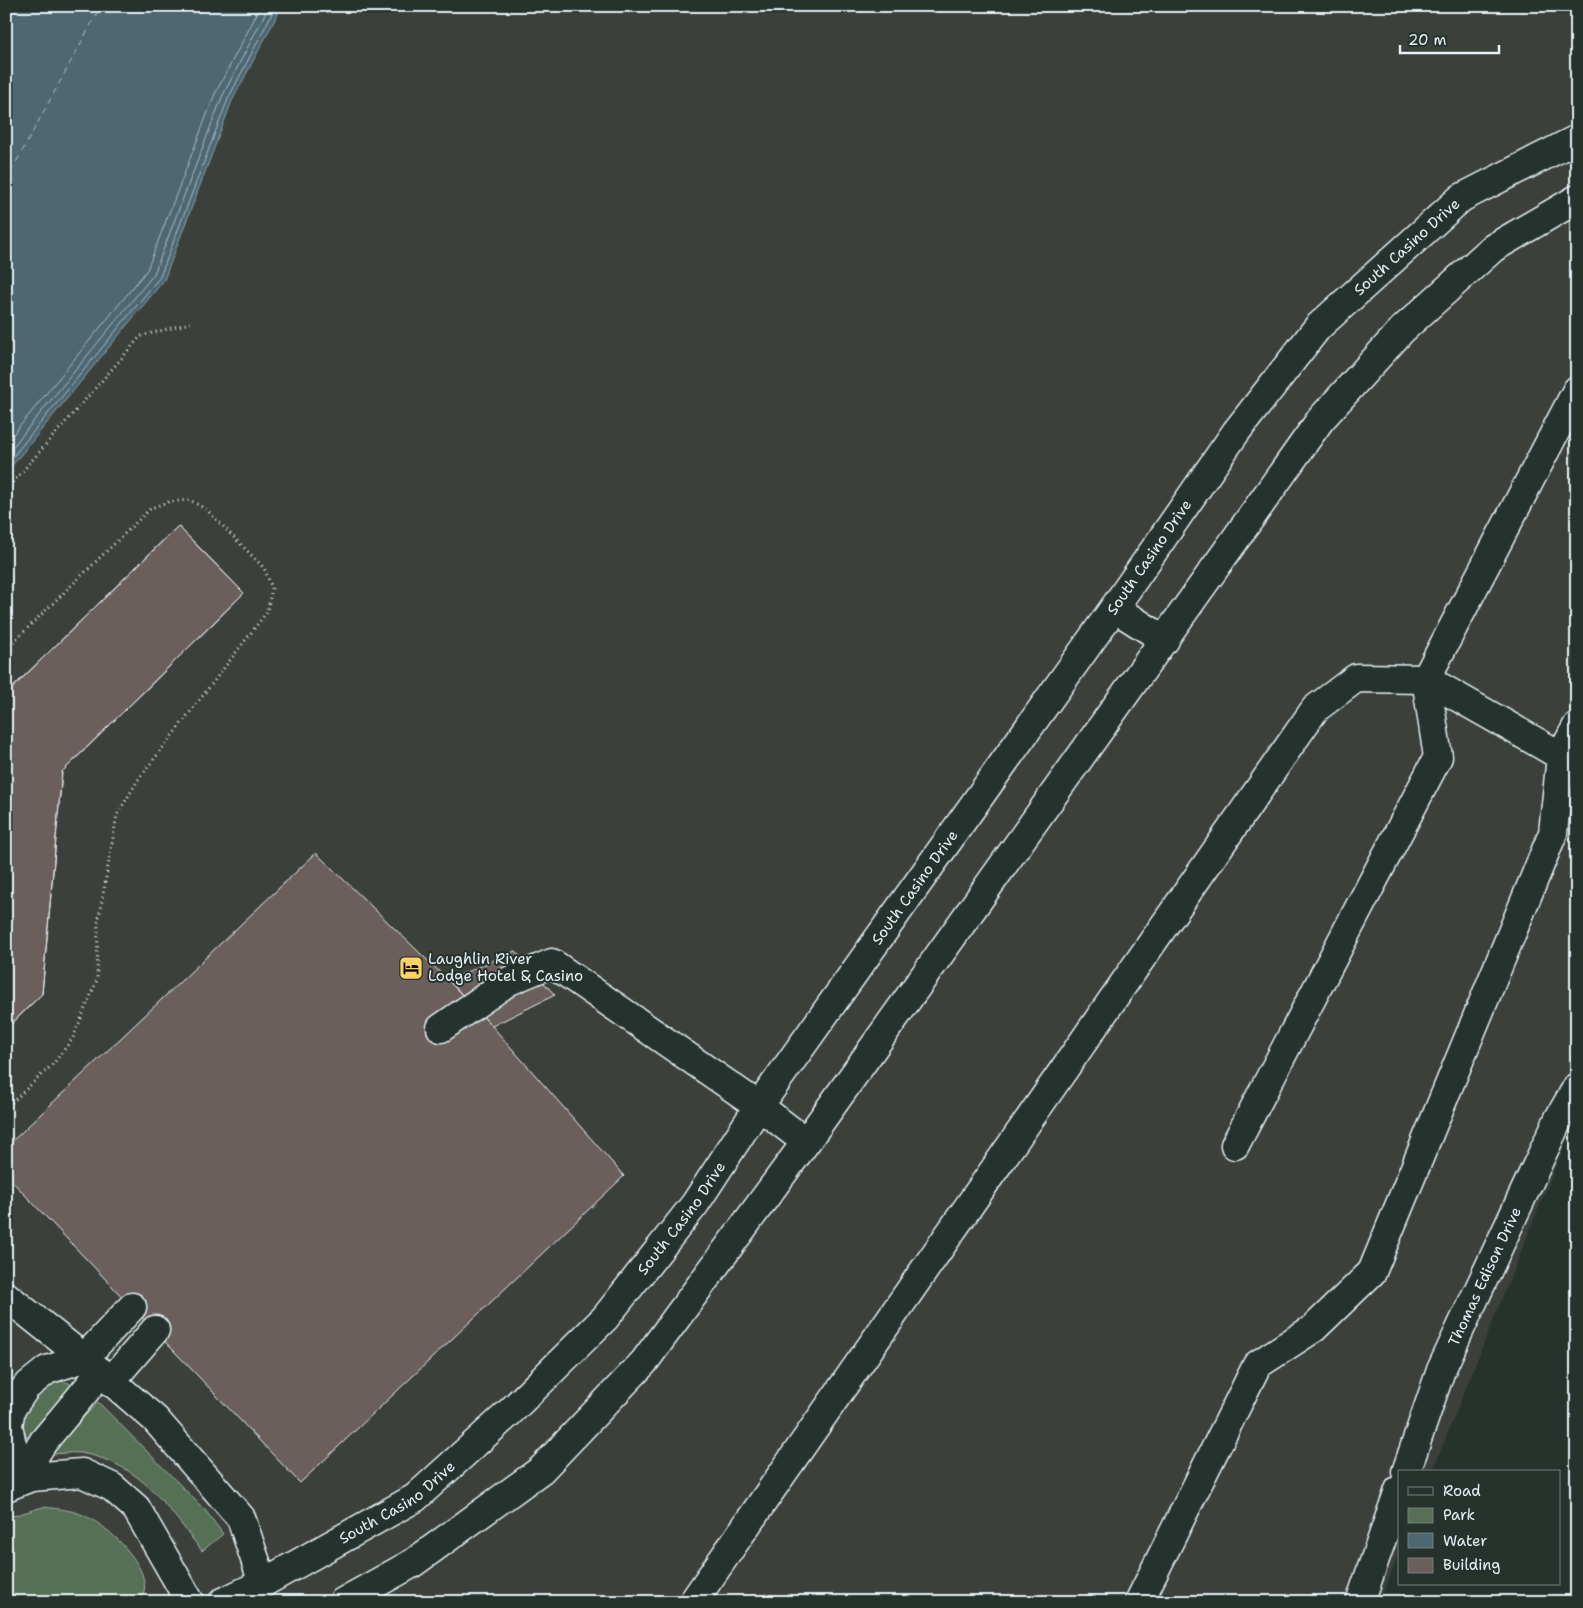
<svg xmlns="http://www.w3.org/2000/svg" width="1583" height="1608" viewBox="0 0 1583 1608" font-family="'Shantell Sans',sans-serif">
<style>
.built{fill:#3b403a}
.green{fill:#576f54;stroke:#a0b0a6}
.water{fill:#4e6873;stroke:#8c9fa8}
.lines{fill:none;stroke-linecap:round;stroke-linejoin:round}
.shore{stroke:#aabac3;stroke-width:1}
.ferry{stroke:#aabac3;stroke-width:1;stroke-dasharray:6 5;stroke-linecap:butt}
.building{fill:#6b5f5a;stroke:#e8f1f8}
.minor-casing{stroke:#e8f1f8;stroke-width:31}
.major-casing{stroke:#e8f1f8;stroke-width:31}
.path{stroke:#e8f1f8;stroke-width:3;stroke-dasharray:1 4;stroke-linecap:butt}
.minor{stroke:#26332d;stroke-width:28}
.major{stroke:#26332d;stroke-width:28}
.labels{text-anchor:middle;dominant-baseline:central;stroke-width:4;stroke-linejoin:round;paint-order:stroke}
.street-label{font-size:15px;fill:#e8f1f8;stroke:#26332d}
.poi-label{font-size:15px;fill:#e8f1f8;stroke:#26332d;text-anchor:start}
</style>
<rect width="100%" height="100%" fill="#26332d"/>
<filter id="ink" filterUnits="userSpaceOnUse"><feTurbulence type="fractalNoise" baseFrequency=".02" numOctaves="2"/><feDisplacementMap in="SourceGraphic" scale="10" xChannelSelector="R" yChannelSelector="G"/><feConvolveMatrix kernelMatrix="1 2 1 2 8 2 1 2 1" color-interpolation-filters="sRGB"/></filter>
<g filter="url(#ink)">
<path class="built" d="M 282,6 L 1577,6 L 1577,1113 L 1432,1472 L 1399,1472 L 1399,1553 L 1380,1602 L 6,1602 L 6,469 L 232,101 Z"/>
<path class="green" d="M 55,1380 L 69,1383 L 72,1388 L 31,1438 L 21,1435 L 18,1430 C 26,1404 34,1396 55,1380 Z
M 98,1402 L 205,1510 L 223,1534 L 202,1551 C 166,1506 142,1463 80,1453 C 70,1452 59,1454 49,1454 Z
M 43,1507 C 60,1509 76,1510 91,1519 C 113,1531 159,1574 140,1602 L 6,1602 L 6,1518 Z"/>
<path class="water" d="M 6,6 L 282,6 L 232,101 L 164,280 L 6,473 Z"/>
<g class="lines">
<path class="shore" d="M 6,443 L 147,270 L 215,94 L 261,6
M 6,455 L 154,274 L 222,97 L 269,6
M 6,465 L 160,277 L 228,99 L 276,6"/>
<path class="ferry" d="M 6,181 L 101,6"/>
</g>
<path class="building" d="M 178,526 L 244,593 L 62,772 L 42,994 L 6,1029 L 6,694 Z
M 178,526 L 244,593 L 62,772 L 42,994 L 6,1029 L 6,694 Z
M 316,853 L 448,980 L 492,1026 L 624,1176 L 300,1483 L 6,1175 L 6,1147 Z
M 515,951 L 555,995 L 492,1026 L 448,980 Z"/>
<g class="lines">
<g class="minor-casing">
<g id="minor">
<path d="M 441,1028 L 509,981 L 552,963 L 759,1106"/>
<path d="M 1235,1145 L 1438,757 L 1426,679 L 1577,390"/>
<path d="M 6,1296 L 84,1358 L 155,1419 L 241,1518 L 263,1583"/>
<path d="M 111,1381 L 155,1330"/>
<path id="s1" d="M 1406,1472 L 1441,1370 L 1559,1118 L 1577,1087"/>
<path d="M 31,1477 L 12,1445 L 8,1425 L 11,1409 L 26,1387 L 47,1370 L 84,1358 L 132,1307"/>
<path d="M 31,1477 L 35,1455 L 43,1442 L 101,1372"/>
<path d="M 6,1487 L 31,1477 L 82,1473 L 112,1487 L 136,1508 L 190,1602"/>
<path d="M 693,1602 L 1315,709 L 1356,678 L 1426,679 L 1561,756"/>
<path d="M 1139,1602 L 1257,1365 L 1314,1328 L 1372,1272 L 1553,833 L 1561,756 L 1577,726"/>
<path d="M 1360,1602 L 1399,1490"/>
</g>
</g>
<g class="major-casing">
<g id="major">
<path d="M 1114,608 L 1165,640"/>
<path d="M 759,1106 L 806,1142"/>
<path id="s2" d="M 223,1602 L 263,1583 L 415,1498 L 510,1412 L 605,1318 L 695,1204 L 759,1106 L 1114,608 L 1236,432 L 1318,327 L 1461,198 L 1577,139"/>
<path d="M 343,1602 L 413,1563 L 541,1470 L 644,1362 L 806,1142 L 1321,419 L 1402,330 L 1493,248 L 1577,199"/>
</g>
</g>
<path class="path" d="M 6,490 L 141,336 L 190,323
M 6,649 L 151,508 L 168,502 L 190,500 L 207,510 L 264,568 L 272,588 L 267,612 L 138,780 L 117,815 L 98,923 L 97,980 L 73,1038 L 53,1064 L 6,1108"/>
<use href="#minor" class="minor"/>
<use href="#major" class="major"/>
</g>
</g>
<defs>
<g id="hotel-square" transform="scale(1.25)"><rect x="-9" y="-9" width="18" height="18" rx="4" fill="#ffd166" stroke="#26332d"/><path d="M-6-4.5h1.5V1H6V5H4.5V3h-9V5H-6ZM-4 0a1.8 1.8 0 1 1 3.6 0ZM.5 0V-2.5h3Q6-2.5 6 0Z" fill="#111"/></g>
</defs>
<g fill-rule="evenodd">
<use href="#hotel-square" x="411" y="968"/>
</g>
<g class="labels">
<g class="street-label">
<text stroke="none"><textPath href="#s2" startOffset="1821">South Casino Drive</textPath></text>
<text stroke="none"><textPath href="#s2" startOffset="1416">South Casino Drive</textPath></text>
<text stroke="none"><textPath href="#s2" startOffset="1011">South Casino Drive</textPath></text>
<text stroke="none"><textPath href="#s2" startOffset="606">South Casino Drive</textPath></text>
<text stroke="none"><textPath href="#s1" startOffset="211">Thomas Edison Drive</textPath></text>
<text stroke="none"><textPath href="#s2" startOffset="201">South Casino Drive</textPath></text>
</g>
<g class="poi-label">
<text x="428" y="959">Laughlin River<tspan x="428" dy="17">Lodge Hotel &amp; Casino</tspan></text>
</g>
</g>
<rect width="1583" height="1608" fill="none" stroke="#26332d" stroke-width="25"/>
<rect x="12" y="12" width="1558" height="1583" fill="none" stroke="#e8f1f8" stroke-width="2" filter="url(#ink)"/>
<rect x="1398" y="1470" width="162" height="115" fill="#26332d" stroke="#747f7e"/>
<rect x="1408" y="1487" width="25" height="8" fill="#26332d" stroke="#747f7e"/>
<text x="1443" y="1496" font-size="15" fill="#e8f1f8">Road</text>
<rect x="1408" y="1508" width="25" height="15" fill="#576f54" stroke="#747f7e"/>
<text x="1443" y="1520" font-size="15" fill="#e8f1f8">Park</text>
<rect x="1408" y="1533" width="25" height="15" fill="#4e6873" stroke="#747f7e"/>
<text x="1443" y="1546" font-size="15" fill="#e8f1f8">Water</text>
<rect x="1408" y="1558" width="25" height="15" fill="#6b5f5a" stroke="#747f7e"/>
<text x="1443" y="1570" font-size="15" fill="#e8f1f8">Building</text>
<path d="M1400 45v8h99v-8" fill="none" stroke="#e8f1f8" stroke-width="2.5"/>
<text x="1408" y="45" font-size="15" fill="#e8f1f8" stroke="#26332d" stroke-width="4" paint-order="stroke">20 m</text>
</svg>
